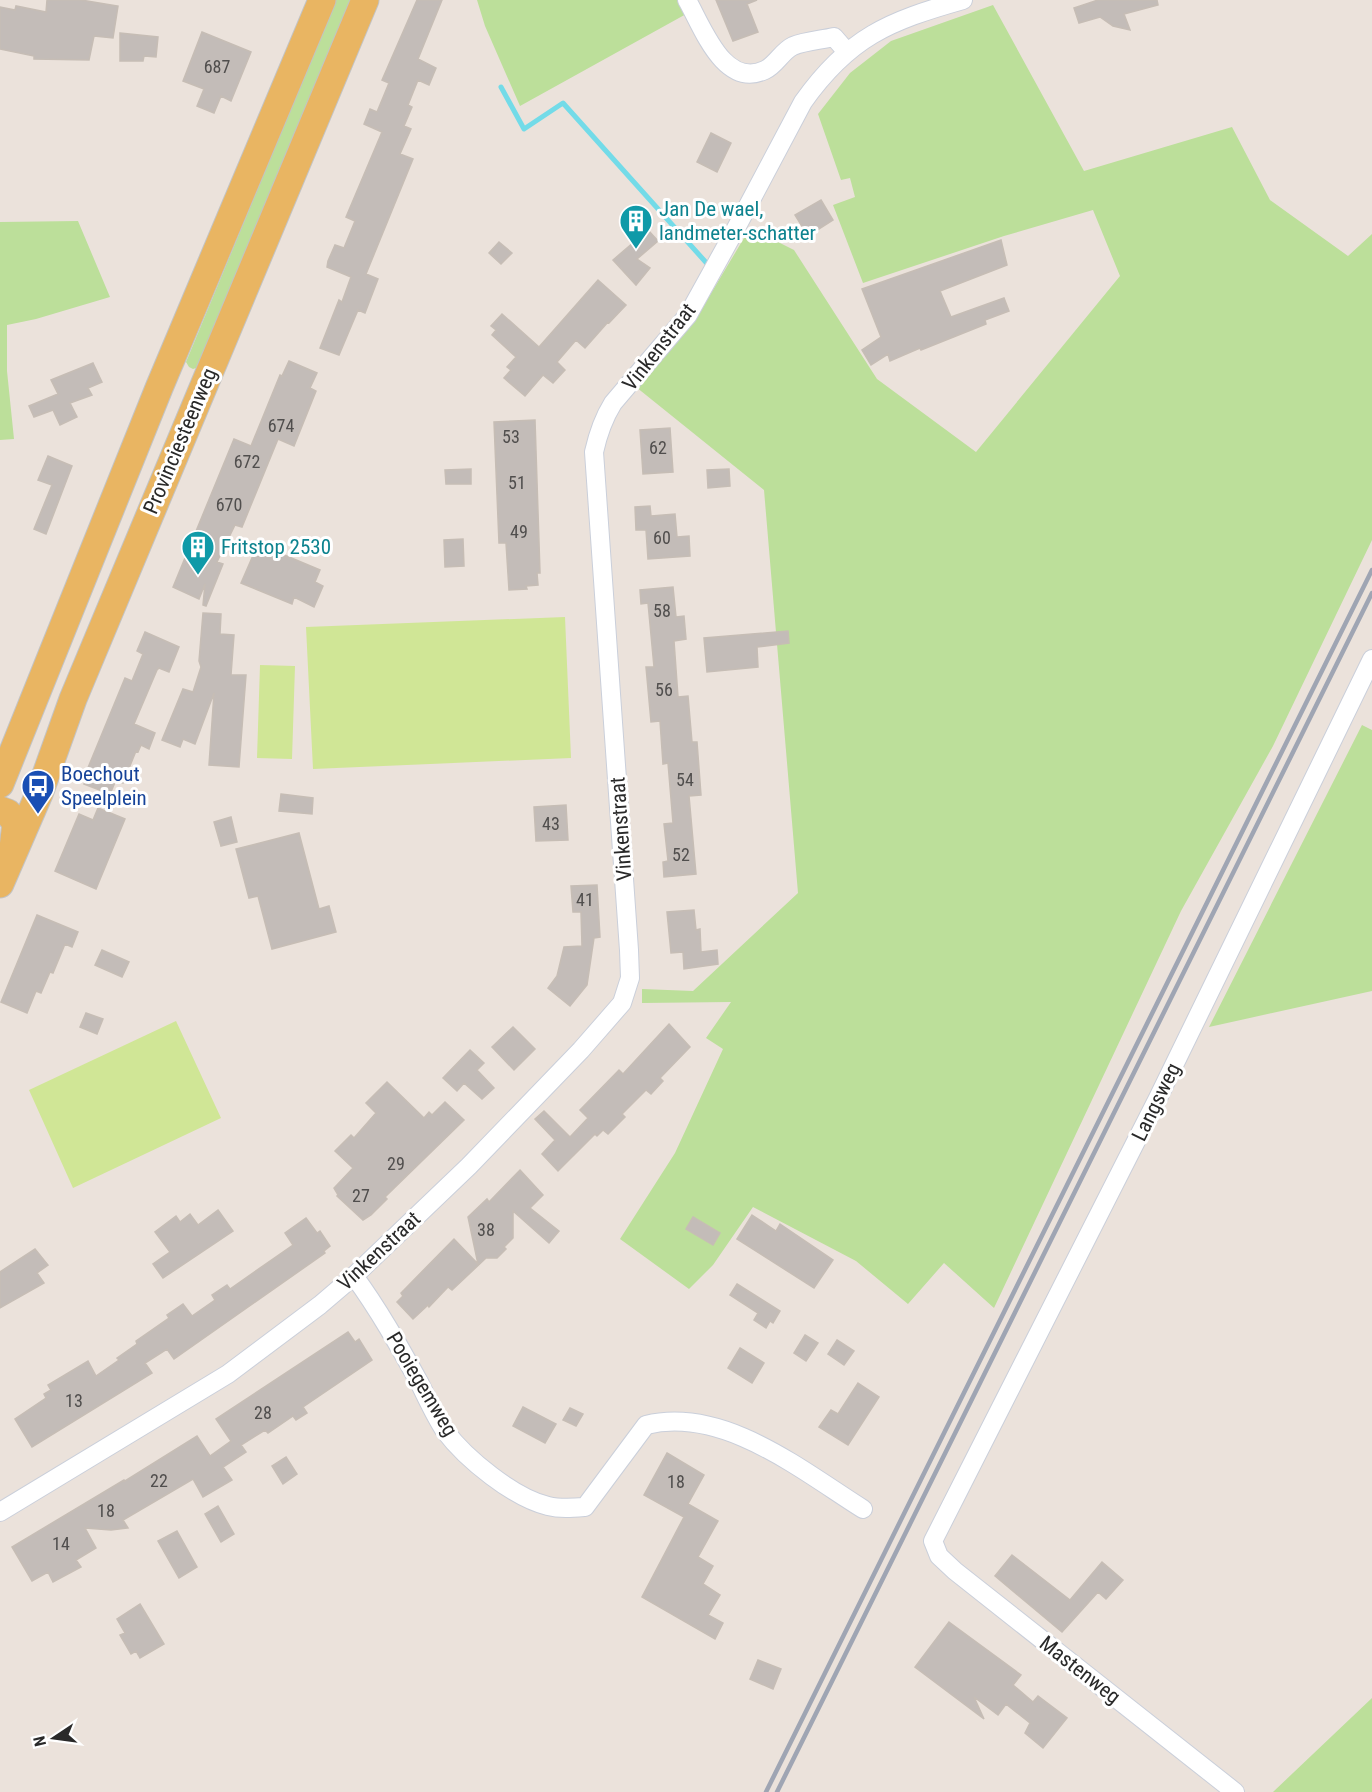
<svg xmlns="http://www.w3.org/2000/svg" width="1372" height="1792" viewBox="0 0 1372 1792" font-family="'Roboto Condensed',sans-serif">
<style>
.green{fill:#bcdf9a}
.pitch{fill:#d0e696}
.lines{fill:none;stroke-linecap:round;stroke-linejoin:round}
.stream{stroke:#73dbe8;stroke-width:5}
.building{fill:#c3bcb8;stroke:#c6bdb5;stroke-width:1.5}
.street-casing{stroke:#cacfda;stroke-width:20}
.primary-casing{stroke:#c3c3c3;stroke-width:29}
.street{stroke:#fff;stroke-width:18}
.primary{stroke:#e9b562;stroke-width:27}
.rail{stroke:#9fa5b3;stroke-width:4.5}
.labels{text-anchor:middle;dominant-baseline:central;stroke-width:6;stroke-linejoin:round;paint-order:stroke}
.number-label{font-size:18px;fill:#504e4d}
.culture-label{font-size:21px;fill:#0d838f;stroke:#fff;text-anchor:start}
.street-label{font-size:21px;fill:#292929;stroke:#fff}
.transit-label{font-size:21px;fill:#164399;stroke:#fff;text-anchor:start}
</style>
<rect width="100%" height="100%" fill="#ebe2db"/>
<path class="green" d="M 336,0 L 353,0 L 199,367 L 193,369 L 189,367 L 186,362 Z
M 477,0 L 681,0 L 688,13 L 520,106 L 485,26 Z
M 993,5 L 1084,171 L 1232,127 L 1270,200 L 1348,256 L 1372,234 L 1372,540 L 1273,746 L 1181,911 L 994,1308 L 944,1263 L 908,1304 L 856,1261 L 753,1207 L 713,1265 L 689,1289 L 620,1239 L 675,1153 L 723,1049 L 706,1038 L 731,1002 L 642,1003 L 642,989 L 693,991 L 798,893 L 764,490 L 636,387 L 695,320 L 750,228 L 794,250 L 877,379 L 976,452 L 1120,276 L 1093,210 L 1004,236 L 863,283 L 833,205 L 855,197 L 850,178 L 841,180 L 818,114 L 850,73 L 891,41 Z
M 78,221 L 110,297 L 36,319 L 7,325 L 7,371 L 14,439 L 0,440 L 0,222 Z
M 1362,725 L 1372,730 L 1372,991 L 1209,1027 Z
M 1372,1698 L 1372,1792 L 1273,1792 Z"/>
<path class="pitch" d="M 565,617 L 571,758 L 313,769 L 306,627 Z
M 260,665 L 295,666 L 292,759 L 257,758 Z
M 176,1021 L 221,1118 L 73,1188 L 29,1090 Z"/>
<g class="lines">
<path class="stream" d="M 501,87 L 524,129 L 563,103 L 711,268"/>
</g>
<path class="building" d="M 47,0 L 81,0 L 118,6 L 113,38 L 94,36 L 89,60 L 34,59 L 34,56 L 0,49 L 0,7 L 15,10 L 16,6 L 46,12 Z
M 417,0 L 442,0 L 418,59 L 436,68 L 429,85 L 418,80 L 408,105 L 412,107 L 404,126 L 411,129 L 400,154 L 413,159 L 366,274 L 378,279 L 365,313 L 358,310 L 339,355 L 320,348 L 339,300 L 342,302 L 351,277 L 327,267 L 328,261 L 335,245 L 344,248 L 355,221 L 346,217 L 382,132 L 364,124 L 370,109 L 377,112 L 389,83 L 382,80 Z
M 716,0 L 757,0 L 747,4 L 758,32 L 733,41 Z
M 1098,0 L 1157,0 L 1158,5 L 1124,14 L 1130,30 L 1113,26 L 1100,17 L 1079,23 L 1074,8 Z
M 202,32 L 251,52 L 231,101 L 221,96 L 214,113 L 197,106 L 204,89 L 183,81 Z
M 120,33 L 158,37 L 156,57 L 144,56 L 143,61 L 120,61 Z
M 711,133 L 731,143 L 717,172 L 697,162 Z
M 821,200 L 833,220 L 808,236 L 795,215 Z
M 648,230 L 658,241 L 637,259 L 650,268 L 636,285 L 613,260 Z
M 1001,240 L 1007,265 L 940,291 L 951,317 L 1004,298 L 1009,311 L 985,320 L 986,324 L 921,350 L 920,348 L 890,361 L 888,354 L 871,365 L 862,350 L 881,337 L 862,289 Z
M 499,242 L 512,253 L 501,264 L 489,253 Z
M 598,280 L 626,305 L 609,323 L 608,322 L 585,348 L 576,340 L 557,362 L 565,370 L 553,383 L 543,375 L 525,396 L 504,378 L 511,370 L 507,367 L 516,357 L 492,335 L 496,330 L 491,326 L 502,314 L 539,347 Z
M 289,361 L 317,373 L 310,388 L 316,391 L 294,446 L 278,439 L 242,527 L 235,525 L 217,562 L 223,564 L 206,606 L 203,605 L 205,584 L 199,599 L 173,587 L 234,439 L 251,446 L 280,375 L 282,376 Z
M 93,363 L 102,382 L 88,388 L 92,395 L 70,403 L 77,417 L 60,425 L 53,410 L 34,417 L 29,406 L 58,394 L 51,380 Z
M 535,420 L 540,573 L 537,573 L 538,585 L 526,586 L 527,589 L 509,590 L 506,543 L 499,543 L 494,422 Z
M 670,428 L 673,472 L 643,474 L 640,430 Z
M 48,456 L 72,466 L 46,534 L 34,529 L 52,485 L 38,480 Z
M 471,469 L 471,484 L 446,484 L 445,470 Z
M 729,469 L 730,486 L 708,488 L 707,470 Z
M 650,506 L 651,516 L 675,514 L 677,537 L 689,536 L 690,556 L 648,559 L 646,530 L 636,530 L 635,507 Z
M 463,539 L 464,566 L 445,567 L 444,540 Z
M 258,544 L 320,570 L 315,582 L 323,586 L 314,607 L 294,597 L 292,604 L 241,583 Z
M 673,587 L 676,617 L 684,616 L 686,639 L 674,641 L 678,697 L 688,696 L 692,742 L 697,742 L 701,795 L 689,796 L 696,874 L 664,877 L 663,862 L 668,861 L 664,824 L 673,823 L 668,763 L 663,764 L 660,721 L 651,722 L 646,667 L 654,667 L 648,603 L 641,604 L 640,590 Z
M 203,613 L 221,614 L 220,634 L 234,635 L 231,675 L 246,675 L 239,767 L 209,765 L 214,693 L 195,744 L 183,739 L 180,747 L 162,740 L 183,689 L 193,692 L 201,667 L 199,661 Z
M 788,631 L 789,643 L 757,647 L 758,667 L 707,672 L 704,638 Z
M 145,632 L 179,647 L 169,672 L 159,668 L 157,670 L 134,724 L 155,733 L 149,749 L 141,745 L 138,752 L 136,751 L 123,783 L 116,780 L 110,794 L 84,784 L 87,776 L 85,775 L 125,678 L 132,681 L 143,654 L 137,651 Z
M 281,794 L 313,798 L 312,814 L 279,811 Z
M 566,805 L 568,840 L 536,841 L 534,807 Z
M 98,808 L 125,819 L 96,889 L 55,871 L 79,814 L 93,820 Z
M 231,817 L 237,842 L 221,846 L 214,822 Z
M 299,833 L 319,909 L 329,906 L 336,932 L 272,949 L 258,896 L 249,898 L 236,849 Z
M 597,885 L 600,937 L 594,938 L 587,985 L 570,1006 L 548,988 L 557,976 L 564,947 L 582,946 L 581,912 L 573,912 L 571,886 Z
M 694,910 L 696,930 L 700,929 L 701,952 L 717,950 L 718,964 L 684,969 L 683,952 L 671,953 L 667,912 Z
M 37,915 L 78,932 L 72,947 L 65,944 L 53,973 L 50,972 L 41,993 L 36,991 L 27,1013 L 1,1002 Z
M 102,950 L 129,962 L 122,977 L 95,965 Z
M 86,1013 L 103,1019 L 97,1034 L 80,1027 Z
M 669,1024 L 690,1047 L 660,1078 L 663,1081 L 651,1094 L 646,1090 L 622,1114 L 625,1117 L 608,1134 L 603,1130 L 597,1136 L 595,1134 L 558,1171 L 542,1154 L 555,1140 L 535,1119 L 544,1111 L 570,1137 L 588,1118 L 580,1110 L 619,1070 L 623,1074 Z
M 513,1027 L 535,1049 L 514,1070 L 492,1047 Z
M 470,1050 L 484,1063 L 477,1070 L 494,1088 L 482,1099 L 464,1083 L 457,1091 L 443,1078 Z
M 387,1082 L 424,1118 L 429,1112 L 432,1115 L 445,1102 L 464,1120 L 385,1197 L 387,1199 L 371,1215 L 363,1220 L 337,1196 L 338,1195 L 334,1188 L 353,1168 L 335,1151 L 351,1135 L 354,1138 L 376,1113 L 366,1103 Z
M 520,1170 L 543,1195 L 530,1208 L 559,1231 L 549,1243 L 513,1211 L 513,1238 L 504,1247 L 506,1249 L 497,1258 L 486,1258 L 452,1290 L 448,1287 L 429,1307 L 428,1305 L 413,1319 L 397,1302 L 403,1296 L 401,1293 L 454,1239 L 478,1264 L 468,1217 L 487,1199 L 489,1202 Z
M 218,1210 L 233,1231 L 163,1278 L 153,1264 L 170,1252 L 155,1232 L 176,1216 L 180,1222 L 190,1214 L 198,1225 Z
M 752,1215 L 776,1231 L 780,1224 L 833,1260 L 814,1288 L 737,1239 Z
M 693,1217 L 720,1233 L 713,1245 L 686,1229 Z
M 306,1218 L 317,1233 L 320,1231 L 330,1246 L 324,1251 L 325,1253 L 174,1359 L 167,1349 L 145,1363 L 152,1373 L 32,1447 L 15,1419 L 46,1398 L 44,1394 L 51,1390 L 48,1385 L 88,1361 L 96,1376 L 119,1360 L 117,1358 L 137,1344 L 136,1341 L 169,1318 L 167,1315 L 183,1304 L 192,1316 L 215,1300 L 212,1295 L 227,1285 L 230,1289 L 293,1245 L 285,1233 Z
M 35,1249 L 48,1265 L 37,1273 L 44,1283 L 0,1308 L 0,1272 Z
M 737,1284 L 780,1311 L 773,1323 L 770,1321 L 766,1328 L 754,1320 L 758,1313 L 730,1295 Z
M 348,1332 L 355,1342 L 359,1339 L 372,1360 L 303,1407 L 307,1413 L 296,1420 L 293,1416 L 268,1433 L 265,1430 L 241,1445 L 246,1452 L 223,1467 L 232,1480 L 203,1497 L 193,1479 L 123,1520 L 128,1528 L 111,1530 L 85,1528 L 96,1548 L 76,1560 L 81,1567 L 53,1582 L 48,1572 L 32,1581 L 12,1547 L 124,1480 L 125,1481 L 197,1436 L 210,1456 L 231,1441 L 216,1419 Z
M 805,1335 L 818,1343 L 806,1361 L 794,1353 Z
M 837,1340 L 854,1351 L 844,1365 L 828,1354 Z
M 740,1348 L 764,1363 L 752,1383 L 728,1368 Z
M 858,1383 L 879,1397 L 848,1445 L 819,1427 L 831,1410 L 838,1414 Z
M 523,1407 L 556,1424 L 545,1443 L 513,1426 Z
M 570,1408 L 583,1414 L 576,1426 L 563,1420 Z
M 667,1453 L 704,1475 L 688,1504 L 718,1521 L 698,1557 L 713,1566 L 703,1584 L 720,1595 L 708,1615 L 723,1623 L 715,1639 L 642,1597 L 684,1517 L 644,1495 Z
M 286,1457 L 297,1474 L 283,1484 L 272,1466 Z
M 218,1506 L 234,1534 L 221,1542 L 205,1514 Z
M 177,1531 L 197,1567 L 179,1578 L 158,1541 Z
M 1012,1555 L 1070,1600 L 1102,1562 L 1123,1580 L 1106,1599 L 1098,1592 L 1062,1632 L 995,1576 Z
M 140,1604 L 164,1644 L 140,1658 L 136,1651 L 131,1654 L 120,1635 L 125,1633 L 117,1619 Z
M 949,1622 L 1021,1675 L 1013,1685 L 1033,1702 L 1038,1696 L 1067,1718 L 1043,1748 L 1025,1733 L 1030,1723 L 1006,1704 L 998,1715 L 974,1697 L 984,1719 L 915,1667 Z
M 758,1660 L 781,1669 L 773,1689 L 750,1679 Z"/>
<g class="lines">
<g class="street-casing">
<path id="street" d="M 687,0 C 703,28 724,89 765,70 C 776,65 782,51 793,46 C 805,41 821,40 834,37 L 847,52
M 354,1276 C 379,1310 399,1346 419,1382 C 427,1398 435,1416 445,1431 C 466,1459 514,1498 548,1506 C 560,1509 572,1508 585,1507 L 646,1425 C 723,1406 801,1470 863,1509
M 0,1512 L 228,1374 L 320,1305 L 354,1276 L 469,1166 L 581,1050 L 622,1003 L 630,978 L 629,950 L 594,452 C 598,434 603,419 613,403 L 688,315 L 734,232 L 803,102 C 849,37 889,21 963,0
M 1235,1792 L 955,1571 L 939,1556 L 933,1541 L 1158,1098 L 1372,659"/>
</g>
<g class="primary-casing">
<path id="primary" d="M 0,784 L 159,388 L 322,0
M 0,810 L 8,813 L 16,823 L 13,848
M 0,884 L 39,794 L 73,699 L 365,0"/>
</g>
<use href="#street" class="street"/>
<use href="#primary" class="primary"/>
<path class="rail" d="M 766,1792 L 1372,570
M 777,1792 L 1372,593"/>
</g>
<defs>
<g id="building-pin" transform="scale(1.725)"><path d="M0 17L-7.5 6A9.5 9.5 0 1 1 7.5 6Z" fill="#0f9aa8" stroke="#fff"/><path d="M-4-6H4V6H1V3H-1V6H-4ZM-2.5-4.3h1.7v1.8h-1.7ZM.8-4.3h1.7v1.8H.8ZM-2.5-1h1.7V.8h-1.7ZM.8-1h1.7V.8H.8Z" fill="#fff"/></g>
<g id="bus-pin" transform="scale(1.725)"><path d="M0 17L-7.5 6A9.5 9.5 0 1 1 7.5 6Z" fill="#1a4fb4" stroke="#fff"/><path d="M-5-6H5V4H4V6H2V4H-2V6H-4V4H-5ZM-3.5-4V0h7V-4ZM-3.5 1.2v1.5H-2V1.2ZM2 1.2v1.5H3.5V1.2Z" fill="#fff"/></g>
</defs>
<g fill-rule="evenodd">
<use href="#building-pin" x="636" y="221"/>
<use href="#building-pin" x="198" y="547"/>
<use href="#bus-pin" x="38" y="786"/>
</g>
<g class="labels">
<g class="number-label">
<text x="217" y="66">687</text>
<text x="281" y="425">674</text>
<text x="511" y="436">53</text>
<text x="658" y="447">62</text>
<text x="247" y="461">672</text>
<text x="517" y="482">51</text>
<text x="229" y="504">670</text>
<text x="519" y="531">49</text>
<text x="662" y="537">60</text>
<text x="662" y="610">58</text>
<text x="664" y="689">56</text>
<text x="685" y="779">54</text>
<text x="551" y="823">43</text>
<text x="681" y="854">52</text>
<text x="585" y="899">41</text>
<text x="396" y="1163">29</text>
<text x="361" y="1195">27</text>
<text x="486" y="1229">38</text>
<text x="74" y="1400">13</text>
<text x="263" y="1412">28</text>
<text x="159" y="1480">22</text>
<text x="676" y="1481">18</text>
<text x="106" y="1510">18</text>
<text x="61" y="1543">14</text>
</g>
<g class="culture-label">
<text x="659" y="209">Jan De wael,<tspan x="659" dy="24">landmeter-schatter</tspan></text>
<text x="221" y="547">Fritstop 2530</text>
</g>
<g class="street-label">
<text transform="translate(659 347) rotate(-52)">Vinkenstraat</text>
<text transform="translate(180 441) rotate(-67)">Provinciesteenweg</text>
<text transform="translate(621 829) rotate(-94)">Vinkenstraat</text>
<text transform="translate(1156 1102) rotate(-64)">Langsweg</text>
<text transform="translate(379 1251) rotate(-43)">Vinkenstraat</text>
<text transform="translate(422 1384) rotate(59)">Pooiegemweg</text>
<text transform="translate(1080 1670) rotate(38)">Mastenweg</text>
</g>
<g class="transit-label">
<text x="61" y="774">Boechout<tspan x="61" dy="24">Speelplein</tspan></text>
</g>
</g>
<g transform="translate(54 1738) rotate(257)" stroke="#ffffff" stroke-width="4.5" paint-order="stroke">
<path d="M0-4.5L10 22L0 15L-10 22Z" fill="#292929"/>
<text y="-9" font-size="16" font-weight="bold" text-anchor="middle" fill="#292929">N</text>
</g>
</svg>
